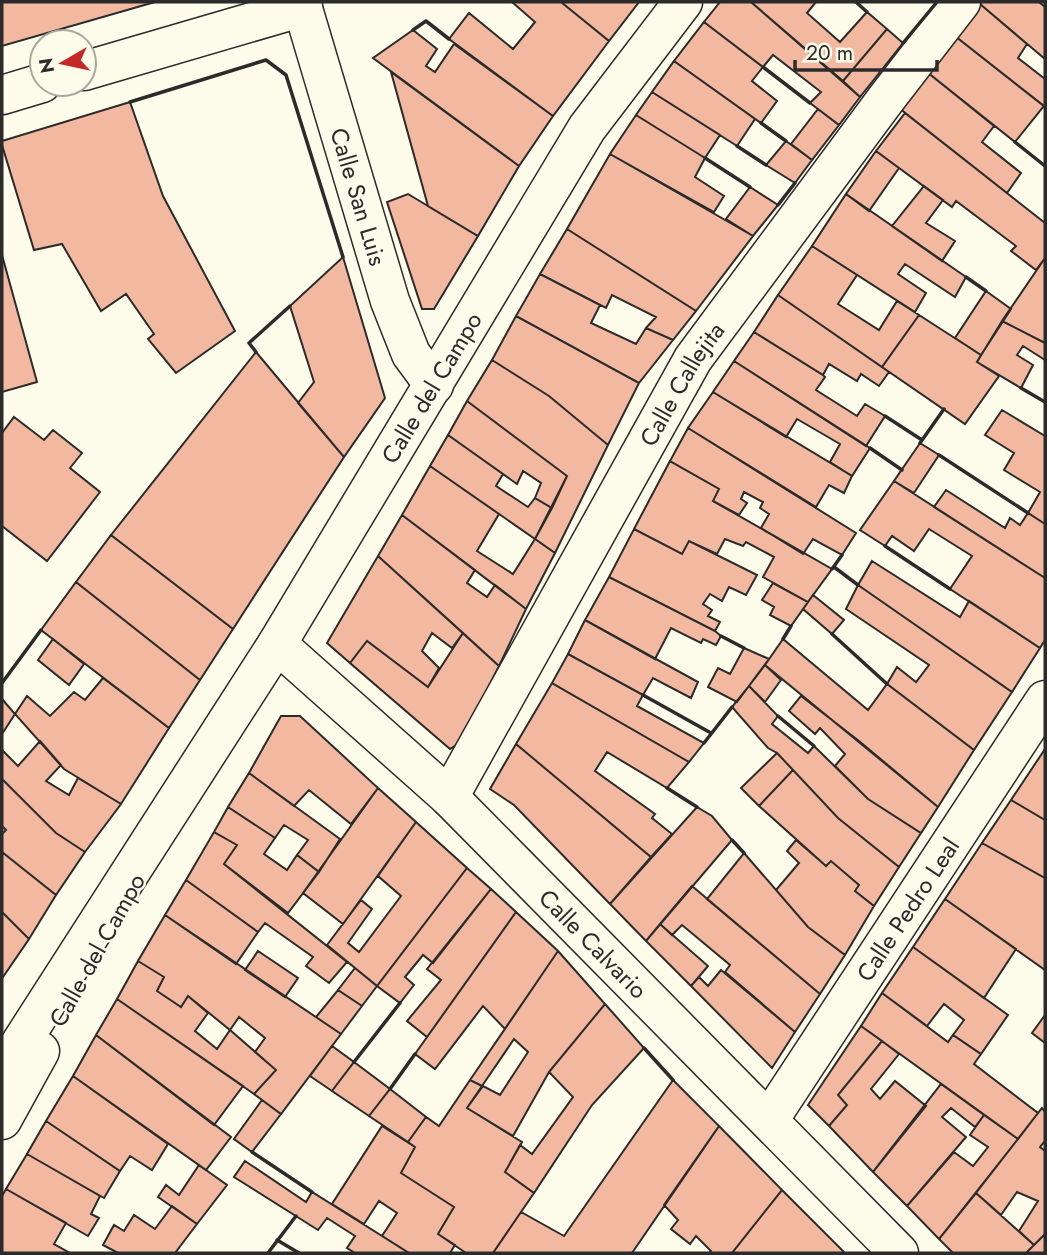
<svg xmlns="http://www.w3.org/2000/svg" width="1047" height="1255" viewBox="0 0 1047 1255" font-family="Jost,sans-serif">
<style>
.building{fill:#f2b8a0;stroke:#2b2b2b;stroke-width:2}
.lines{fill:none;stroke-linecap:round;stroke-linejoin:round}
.street-casing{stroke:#2b2b2b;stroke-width:41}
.street{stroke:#fdfbea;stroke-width:38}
.wall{stroke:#2b2b2b;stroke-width:3.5}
.labels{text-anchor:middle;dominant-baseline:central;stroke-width:5;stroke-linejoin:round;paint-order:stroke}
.street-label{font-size:24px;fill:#2b2b2b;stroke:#fdfbea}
</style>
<rect width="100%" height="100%" fill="#fdfbea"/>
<path class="building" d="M 2,2 L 155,2 L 2,46 Z
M 512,2 L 561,2 L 609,41 L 553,116 L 449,39 L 469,13 L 513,49 L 535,22 Z
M 561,2 L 639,2 L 609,41 Z
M 720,2 L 751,2 L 860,97 L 839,125 L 810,103 L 821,92 L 773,55 L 763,67 L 704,22 Z
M 751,2 L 816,2 L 807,13 L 840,42 L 867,12 L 887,29 L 843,81 Z
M 982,2 L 1039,2 L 1045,7 L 1045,59 L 980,4 Z
M 980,4 L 1027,44 L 1018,58 L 1045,79 L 1045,107 L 955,36 Z
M 704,22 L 763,67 L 752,81 L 777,101 L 761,123 L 674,61 Z
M 887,29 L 903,43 L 860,97 L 843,81 Z
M 413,30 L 437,49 L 426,66 L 435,72 L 454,44 L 553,116 L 519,166 L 373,58 Z
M 955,36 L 1044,106 L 1015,142 L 927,72 Z
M 674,61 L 755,119 L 737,146 L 652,92 Z
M 391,72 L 519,166 L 478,236 L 428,206 Z
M 927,72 L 994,126 L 982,142 L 1021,173 L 1007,193 L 899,108 Z
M 652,92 L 720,135 L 705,158 L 636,115 Z
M 130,102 L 163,196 L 235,331 L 176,373 L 148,339 L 154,334 L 126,294 L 101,311 L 62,244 L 34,250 L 2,145 L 2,141 Z
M 818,109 L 839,125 L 812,160 L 791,144 Z
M 905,113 L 1045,223 L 1045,258 L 1036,270 L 1011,251 L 1016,246 L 956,201 L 952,207 L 876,151 Z
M 636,115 L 705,158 L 695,177 L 724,196 L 714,212 L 610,154 Z
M 786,141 L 812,160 L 795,183 L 766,165 Z
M 876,151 L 899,168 L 869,211 L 846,194 Z
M 610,154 L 753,236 L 696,311 L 567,229 Z
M 924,186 L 943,200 L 926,223 L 955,241 L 942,261 L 892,226 Z
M 750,187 L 778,205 L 753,236 L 726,219 Z
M 408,194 L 478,236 L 434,309 L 422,309 L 387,202 Z
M 846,194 L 966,277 L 955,297 L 905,264 L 898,274 L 926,293 L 915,312 L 812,246 Z
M 567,229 L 696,311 L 673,340 L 646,328 L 656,317 L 612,295 L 606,308 L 540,274 Z
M 812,246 L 857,275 L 838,304 L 879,330 L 897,301 L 919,315 L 882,367 L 778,295 Z
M 2,255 L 37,382 L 2,392 Z
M 343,257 L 385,398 L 344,457 L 298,403 L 314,382 L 290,306 Z
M 1045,258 L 1045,343 L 1002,321 Z
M 540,274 L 600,305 L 591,323 L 636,344 L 646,328 L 673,340 L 639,383 L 516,316 Z
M 986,291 L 1011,309 L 981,355 L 955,338 Z
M 778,295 L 889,372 L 879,386 L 861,374 L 857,381 L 829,364 L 823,375 L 754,332 Z
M 919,315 L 981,355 L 977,362 L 999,376 L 965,424 L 882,367 Z
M 516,316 L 639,383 L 608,445 L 549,396 L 492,360 Z
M 1002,321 L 1045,343 L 1045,360 L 1023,346 L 1017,355 L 1033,365 L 1021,388 L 977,362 Z
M 754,332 L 823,375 L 825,377 L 816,390 L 857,416 L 865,404 L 885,416 L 866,446 L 734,361 Z
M 256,352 L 344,457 L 233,629 L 111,535 Z
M 492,360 L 549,396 L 608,445 L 555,553 L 535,539 L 567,476 L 467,401 Z
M 734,361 L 870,448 L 852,476 L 830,462 L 840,444 L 797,419 L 786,437 L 713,392 Z
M 713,392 L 852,476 L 844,493 L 829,485 L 816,507 L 688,428 Z
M 467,401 L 567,476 L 552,508 L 535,498 L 541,483 L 523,471 L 517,484 L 448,435 Z
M 1002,410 L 1045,436 L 1045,524 L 1028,513 L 1040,492 L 1004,470 L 1014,453 L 985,435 Z
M 14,417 L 44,440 L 53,430 L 82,453 L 70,468 L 100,492 L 47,561 L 2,526 L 2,433 Z
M 688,428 L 856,533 L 842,555 L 813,539 L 803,554 L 761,528 L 769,514 L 760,508 L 763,502 L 744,492 L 741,499 L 747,503 L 739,515 L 713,501 L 719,489 L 670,461 Z
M 448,435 L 503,474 L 496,486 L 528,507 L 535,498 L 552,508 L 535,539 L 430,466 Z
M 920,443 L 939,455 L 914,493 L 894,481 Z
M 670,461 L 719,489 L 713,501 L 832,569 L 808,602 L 763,577 L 774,557 L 746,542 L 743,546 L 725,539 L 717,554 L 689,541 L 682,554 L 634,529 Z
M 430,466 L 499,514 L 477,551 L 513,574 L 535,539 L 555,553 L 526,609 L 402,515 Z
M 894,481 L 1045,578 L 1045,640 L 1040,648 L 950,589 L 972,556 L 929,529 L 914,551 L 892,536 L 885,546 L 860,530 Z
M 946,490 L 1005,528 L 1010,518 L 1020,525 L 1028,513 L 1045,524 L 1045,578 L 934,507 Z
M 402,515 L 475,570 L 467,583 L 487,597 L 495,585 L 526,609 L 499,666 L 378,556 Z
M 634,529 L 682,554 L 689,541 L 757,575 L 746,595 L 729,587 L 722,601 L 710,594 L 703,604 L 712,610 L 708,616 L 720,622 L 715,631 L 609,577 Z
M 111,535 L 233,629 L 200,680 L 76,582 Z
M 378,556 L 463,633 L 452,648 L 432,633 L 422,651 L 439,668 L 428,687 L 367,641 L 350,663 L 327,643 Z
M 872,561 L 960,617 L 969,601 L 1040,648 L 1012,692 L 858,585 Z
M 609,577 L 715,631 L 721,636 L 716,645 L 703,639 L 701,643 L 671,628 L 655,659 L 585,620 Z
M 76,582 L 200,680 L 169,728 L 41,630 Z
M 773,583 L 808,602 L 791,626 L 770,615 L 774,607 L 762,600 Z
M 858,585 L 1012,692 L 974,750 L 887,684 L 897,667 L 916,682 L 929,665 L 846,609 Z
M 813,595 L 844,620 L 832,634 L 803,609 Z
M 585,620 L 698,682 L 691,698 L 653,678 L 643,695 L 568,654 Z
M 463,633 L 499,666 L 461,742 L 450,749 L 350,663 L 367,641 L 428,687 Z
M 53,639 L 84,664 L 69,685 L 38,660 Z
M 783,639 L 868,710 L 887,684 L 974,750 L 938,807 L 765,665 Z
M 744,648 L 769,659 L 737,702 L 708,687 L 718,668 L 730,674 Z
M 568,654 L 643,695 L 637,706 L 704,743 L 689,762 L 552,683 Z
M 765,665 L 781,680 L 765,702 L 749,686 Z
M 103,678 L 169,728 L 121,804 L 64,769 L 15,714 L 27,696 L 50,716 L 74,692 L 85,700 Z
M 552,683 L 689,762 L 667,788 L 607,752 L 595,771 L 655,814 L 652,818 L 672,834 L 651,857 L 516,744 Z
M 749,686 L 778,716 L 772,724 L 808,753 L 814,746 L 868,799 L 921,833 L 899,867 L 838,818 L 777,753 L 768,748 L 732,707 Z
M 801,696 L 859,741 L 938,807 L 921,833 L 868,799 L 835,766 L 845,754 L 820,728 L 815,734 L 789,711 Z
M 2,699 L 15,714 L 2,734 Z
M 281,716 L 300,716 L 378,788 L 351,824 L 309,790 L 294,806 L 249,773 Z
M 40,741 L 61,765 L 46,781 L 69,795 L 78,778 L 121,804 L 85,852 L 56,833 L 2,779 L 2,750 L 18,766 Z
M 516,744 L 651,857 L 610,904 L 514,805 L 490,789 Z
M 1045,749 L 1045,820 L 1011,800 Z
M 777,753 L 793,770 L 759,806 L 741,788 Z
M 793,770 L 838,818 L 899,867 L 874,906 L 855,891 L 859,885 L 831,861 L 826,866 L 759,806 Z
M 249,773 L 340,839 L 319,872 L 297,855 L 308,840 L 284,825 L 275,838 L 228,807 Z
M 2,779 L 56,833 L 85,852 L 56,895 L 2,852 L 2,834 L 6,830 L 2,826 Z
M 378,788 L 416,822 L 343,924 L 303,893 Z
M 1011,800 L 1045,820 L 1045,878 L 982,843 Z
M 228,807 L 275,838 L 264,854 L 287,870 L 297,855 L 319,872 L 288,913 L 224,864 L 237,845 L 214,832 Z
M 697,807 L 712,816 L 732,840 L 646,941 L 610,904 Z
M 416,822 L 467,868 L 377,986 L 327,945 L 361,900 L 372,909 L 348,943 L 359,952 L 401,896 L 378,876 Z
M 214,832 L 237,845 L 224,864 L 347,962 L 329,983 L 306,966 L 313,957 L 265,923 L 258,932 L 186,880 Z
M 796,840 L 826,866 L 831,861 L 859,885 L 855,891 L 874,906 L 845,955 L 808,927 L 776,890 L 799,863 L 787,851 Z
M 982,843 L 1045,878 L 1045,970 L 945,899 Z
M 2,852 L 56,895 L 29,939 L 2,912 Z
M 744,853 L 808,927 L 845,955 L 820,994 L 707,899 Z
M 467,868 L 491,889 L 433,963 L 423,955 L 405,977 L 414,985 L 400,1003 L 377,986 Z
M 186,880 L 258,932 L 236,964 L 165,915 Z
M 692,886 L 820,994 L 795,1032 L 725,972 L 730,965 L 682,925 L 672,935 L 660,924 Z
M 491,889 L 516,912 L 427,1037 L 407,1021 L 441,980 L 427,969 Z
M 945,899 L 1016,949 L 984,998 L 913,947 Z
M 2,912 L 29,939 L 3,977 L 2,976 Z
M 516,912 L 558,951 L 505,1029 L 483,1006 L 435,1069 L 415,1054 Z
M 165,915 L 341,1034 L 281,1114 L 254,1094 L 276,1070 L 255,1052 L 265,1038 L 239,1017 L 230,1030 L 188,996 L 181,1007 L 157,991 L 164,977 L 138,961 Z
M 660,924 L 708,966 L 691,986 L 646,941 Z
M 913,947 L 1008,1015 L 981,1054 L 953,1035 L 964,1020 L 944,1004 L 927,1026 L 882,993 Z
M 258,951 L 298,978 L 285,997 L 245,970 Z
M 558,951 L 605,1004 L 549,1072 L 513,1136 L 467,1108 L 483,1086 L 500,1095 L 528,1052 L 514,1039 L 482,1086 L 470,1080 Z
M 138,961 L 164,977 L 157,991 L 181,1007 L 188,996 L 208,1013 L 195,1031 L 217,1049 L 230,1030 L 276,1070 L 254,1094 L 117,999 Z
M 355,968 L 377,986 L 362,1006 L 338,990 Z
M 721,970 L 795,1032 L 772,1068 L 691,986 L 699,977 L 708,986 Z
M 338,990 L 362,1006 L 341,1034 L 316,1017 Z
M 882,993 L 948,1042 L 953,1035 L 981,1054 L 974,1064 L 1038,1113 L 1018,1139 L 861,1026 Z
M 117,999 L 243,1086 L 214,1125 L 96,1035 Z
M 605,1004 L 644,1048 L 592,1105 L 534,1193 L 505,1172 L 520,1145 L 532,1154 L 573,1097 L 549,1072 Z
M 1045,1015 L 1045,1043 L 1032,1033 Z
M 861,1026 L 882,1041 L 838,1095 L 847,1105 L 829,1126 L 808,1105 Z
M 96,1035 L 231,1137 L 206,1170 L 73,1076 Z
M 882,1041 L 899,1054 L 871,1089 L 880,1099 L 895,1081 L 926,1106 L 873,1172 L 829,1126 L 847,1105 L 838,1095 Z
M 332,1046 L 354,1062 L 332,1091 L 310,1076 Z
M 354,1062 L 390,1089 L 369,1116 L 332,1091 Z
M 73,1076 L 168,1144 L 152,1170 L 130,1156 L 120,1171 L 46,1121 Z
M 470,1080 L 482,1086 L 467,1108 L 522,1142 L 505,1172 L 534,1193 L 493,1253 L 466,1253 L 438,1234 L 454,1207 L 401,1173 L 415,1147 L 408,1142 L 426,1117 L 439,1126 Z
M 673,1080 L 719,1126 L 632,1253 L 493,1253 L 521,1212 L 564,1236 Z
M 941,1084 L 984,1115 L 975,1127 L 951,1108 L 942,1117 L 966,1137 L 907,1206 L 873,1172 Z
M 390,1089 L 426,1117 L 408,1142 L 369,1116 Z
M 262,1100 L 281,1114 L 252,1152 L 234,1139 Z
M 1042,1108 L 1045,1112 L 1045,1141 L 1040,1147 L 1045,1151 L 1045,1234 L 1034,1245 L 1019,1231 L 1038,1201 L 1017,1192 L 1001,1215 L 976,1193 Z
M 984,1115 L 1018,1139 L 939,1239 L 907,1206 L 954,1152 L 973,1166 L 988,1147 L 970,1135 Z
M 46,1121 L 120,1171 L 104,1198 L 27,1154 Z
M 382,1126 L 415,1147 L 401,1173 L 454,1207 L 438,1234 L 455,1245 L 450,1253 L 409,1253 L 382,1236 L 397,1213 L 379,1201 L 364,1224 L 332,1204 Z
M 719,1126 L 782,1190 L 732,1253 L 709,1253 L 711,1251 L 696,1236 L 690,1244 L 671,1229 L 678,1220 L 664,1205 Z
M 27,1154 L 100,1196 L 91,1214 L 99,1218 L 88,1236 L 6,1189 Z
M 245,1161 L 306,1202 L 312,1192 L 409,1253 L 355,1253 L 347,1248 L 355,1236 L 327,1218 L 318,1230 L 234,1177 Z
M 199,1165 L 227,1185 L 197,1224 L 158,1197 L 166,1185 L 179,1195 Z
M 6,1189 L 66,1223 L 54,1244 L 70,1253 L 2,1253 L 2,1196 Z
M 782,1190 L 844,1252 L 843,1253 L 732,1253 Z
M 976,1193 L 1034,1245 L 1026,1253 L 953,1253 L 939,1239 Z
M 172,1206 L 197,1224 L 175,1253 L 118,1253 L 103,1245 L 114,1225 L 124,1231 L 134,1215 L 155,1229 Z
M 1045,1234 L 1045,1253 L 1026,1253 Z"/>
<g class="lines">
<g class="street-casing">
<g id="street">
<path id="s1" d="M 301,2 L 390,301 L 411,354 L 434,385"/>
<path d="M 84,71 L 303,7"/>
<path d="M 2,95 L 42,83"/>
<path id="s2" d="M 277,644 L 449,797 L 899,1253"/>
<path id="s3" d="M 449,797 L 693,359 L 886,99 L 961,2"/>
<path id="s4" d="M 2,1072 L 277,644 L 587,128 L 683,2"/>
<path d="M 2,1120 L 40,1051"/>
<path id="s5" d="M 769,1120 L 1045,700"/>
</g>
</g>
<use href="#street" class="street"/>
<path class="wall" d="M 856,2 L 867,12
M 413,30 L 426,21 L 449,39
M 903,43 L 937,2
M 763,67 L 810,103
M 130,102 L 266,60 L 286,75 L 343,257
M 761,123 L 786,141
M 1015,142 L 1045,166
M 737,146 L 766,165
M 705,158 L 750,187
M 778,205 L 795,183
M 966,277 L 986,291
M 256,352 L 249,343 L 290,306
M 1021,388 L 1045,402
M 885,416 L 922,440
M 920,443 L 944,409
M 870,448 L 902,470
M 939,455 L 1028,513
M 885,546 L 950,589
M 834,567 L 858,585
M 832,569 L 842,555
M 832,634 L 887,684
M 721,636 L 744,648
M 783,639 L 791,626
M 2,683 L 41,630
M 643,695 L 711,733
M 778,716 L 814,746
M 704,743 L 732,707
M 667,788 L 697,807
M 732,840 L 744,853
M 644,1048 L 673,1080
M 354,1062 L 400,1003
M 390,1089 L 415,1054
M 252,1152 L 312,1192
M 277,1240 L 299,1253
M 268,1253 L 296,1216"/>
</g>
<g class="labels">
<g class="street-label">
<text stroke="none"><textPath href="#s1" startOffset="203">Calle San Luis</textPath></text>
<text stroke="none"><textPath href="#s3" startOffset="474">Calle Callejita</textPath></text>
<text stroke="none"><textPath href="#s4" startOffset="808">Calle del Campo</textPath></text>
<text stroke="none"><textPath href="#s5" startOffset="252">Calle Pedro Leal</textPath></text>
<text stroke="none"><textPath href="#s2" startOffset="436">Calle Calvario</textPath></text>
<text transform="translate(97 950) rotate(-61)">Calle del Campo</text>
</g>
</g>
<rect width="1047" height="1255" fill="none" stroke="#2b2b2b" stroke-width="7"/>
<g transform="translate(63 63) rotate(261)"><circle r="33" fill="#fdfbea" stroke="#a9a89e" stroke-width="2"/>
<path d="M0-5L12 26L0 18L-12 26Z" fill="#c62828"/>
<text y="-10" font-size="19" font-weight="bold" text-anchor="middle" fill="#2b2b2b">N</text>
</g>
<path d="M795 60v10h142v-10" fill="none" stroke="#2b2b2b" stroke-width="3.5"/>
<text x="806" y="60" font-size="21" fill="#2b2b2b" stroke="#fdfbea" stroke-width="5" paint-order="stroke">20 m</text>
</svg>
